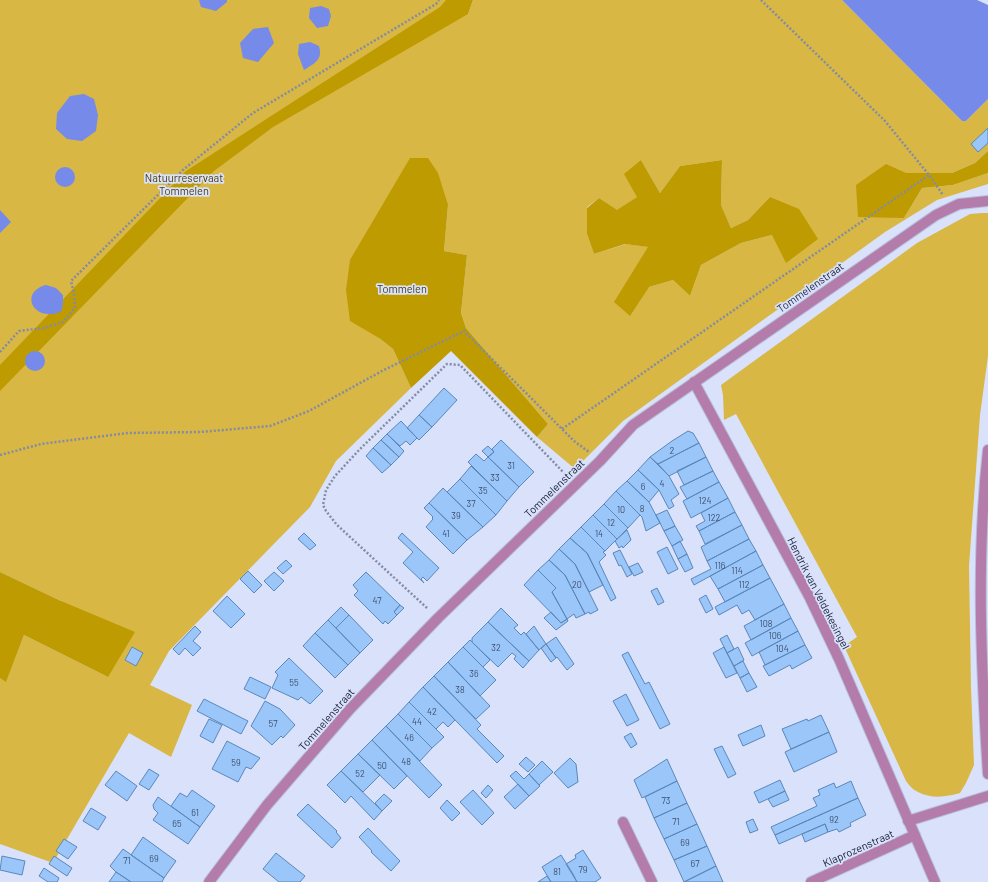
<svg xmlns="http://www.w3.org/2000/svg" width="988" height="882" viewBox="0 0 988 882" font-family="Barlow,sans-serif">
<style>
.green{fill:#d8b744;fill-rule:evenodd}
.forest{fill:#be9b00}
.water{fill:#758ae9}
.building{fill:#9ac6f9;stroke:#5b87ba}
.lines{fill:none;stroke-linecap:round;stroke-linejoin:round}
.minor-casing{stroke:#b8bfd9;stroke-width:12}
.path{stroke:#848ba4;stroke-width:2.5;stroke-dasharray:2 2;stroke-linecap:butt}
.minor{stroke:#b37caa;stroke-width:10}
.labels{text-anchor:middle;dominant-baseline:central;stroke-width:3.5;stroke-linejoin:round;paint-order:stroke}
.number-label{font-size:9px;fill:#3e4e6d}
.park-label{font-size:11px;fill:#483a04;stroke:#d9e1fb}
.street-label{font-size:11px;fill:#20263e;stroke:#d9e1fb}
</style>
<rect width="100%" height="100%" fill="#d9e1fb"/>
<path class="green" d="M 0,0 L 469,0 L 468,14 L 473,0 L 842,0 L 962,121 L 966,121 L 988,99 L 988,151 L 975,163 L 952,173 L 906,173 L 904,218 L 922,188 L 953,185 L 988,173 L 988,184 L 937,200 L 885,232 L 623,421 L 575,469 L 537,437 L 548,424 L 466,328 L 461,313 L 467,255 L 444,251 L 448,205 L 379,338 L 393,349 L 411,388 L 336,461 L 310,507 L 169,651 L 150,685 L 192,705 L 171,757 L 129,733 L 53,863 L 0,844 L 0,678 L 6,681 L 24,635 L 108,677 L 61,601 L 0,572 ZM 641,160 L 660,193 L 680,166 L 722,160 L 721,205 L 731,228 L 748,220 L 770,197 L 772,235 L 741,243 L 701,265 L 690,296 L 673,280 L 649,287 L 649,247 L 626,244 L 594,254 L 587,234 L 587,207 L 599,198 L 617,211 L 637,197 Z
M 982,213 L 988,213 L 988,356 L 980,415 L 969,566 L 971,688 L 974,765 L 966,783 L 960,793 C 946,797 932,799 918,792 C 913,790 909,785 906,781 L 844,646 L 857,637 L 736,414 L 724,420 L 723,395 L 721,385 L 917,243 L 970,214 Z"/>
<path class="forest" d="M 446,0 L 473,0 L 468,14 L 273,127 L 214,171 L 0,391 L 0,365 L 186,171 L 440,7 Z
M 988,151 L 988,173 L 953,185 L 922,188 L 904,218 L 858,217 L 856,185 L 886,164 L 906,173 L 952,173 L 975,163 Z
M 410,158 L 428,158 L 438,173 L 448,205 L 444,251 L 467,255 L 461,313 L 466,328 L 548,424 L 537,437 L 451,351 L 411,388 L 393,349 L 379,338 L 350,321 L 346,290 L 350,260 Z
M 641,160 L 660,193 L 680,166 L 722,160 L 721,205 L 731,228 L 748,220 L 770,197 L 799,209 L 818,239 L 786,263 L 772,235 L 741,243 L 701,265 L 690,296 L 673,280 L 649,287 L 630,316 L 614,302 L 648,247 L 625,244 L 594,254 L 587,234 L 587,208 L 599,198 L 617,210 L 637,197 L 624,174 Z
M 0,572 L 61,601 L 135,632 L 108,677 L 24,635 L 6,682 L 0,678 Z"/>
<path class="water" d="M 199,0 L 227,0 L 227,2 L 216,11 L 201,7 Z
M 842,0 L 977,0 L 988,5 L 988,99 L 966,121 L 962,121 Z
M 321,6 L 329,9 L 331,16 L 328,26 L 317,28 L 309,18 L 310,8 Z
M 268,27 L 274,43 L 258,62 L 243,58 L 240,43 L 253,29 Z
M 310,42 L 319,46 C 323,60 315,63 304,70 L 298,54 L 299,44 Z
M 84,94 L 94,99 L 98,115 L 96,131 L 82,141 L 67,139 L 56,129 L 57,113 L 70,96 Z
M55 177a10 10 0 1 1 20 0a10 10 0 1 1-20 0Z
M 0,210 L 11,222 L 0,233 Z
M 46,285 L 56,288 L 63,295 L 63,304 L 61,312 C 59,312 55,314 52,314 C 30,316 22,291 46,285 Z
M25 361a10 10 0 1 1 20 0a10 10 0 1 1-20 0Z"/>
<path class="building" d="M 988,128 L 988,143 L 978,152 L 971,144 Z
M 444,388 L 457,400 L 432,427 L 419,415 Z
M 419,415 L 432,427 L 419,440 L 407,428 Z
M 401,421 L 417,438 L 410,445 L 406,441 L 400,446 L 387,434 Z
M 688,431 L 693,433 L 699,443 L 658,464 L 650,457 L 672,441 Z
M 387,434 L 404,451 L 399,457 L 381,440 Z
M 381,440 L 399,457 L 391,465 L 373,448 Z
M 501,440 L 534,472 L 519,487 L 488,457 L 494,452 L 492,449 Z
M 699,443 L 706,457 L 669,476 L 658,464 Z
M 488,446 L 494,452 L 488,457 L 482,451 Z
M 373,448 L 391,465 L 382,473 L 366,456 Z
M 476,454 L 484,461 L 488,457 L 519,487 L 507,501 L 468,462 Z
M 650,457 L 669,476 L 679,494 L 671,500 L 674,506 L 669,509 L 659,490 L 638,470 Z
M 706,457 L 713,471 L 684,485 L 677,471 Z
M 471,466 L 507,501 L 496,515 L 460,479 Z
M 638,470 L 659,490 L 649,502 L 627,481 Z
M 713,471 L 719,482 L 687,499 L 680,487 Z
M 460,479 L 496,515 L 483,527 L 447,492 Z
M 627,481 L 649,502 L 660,523 L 646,531 L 642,517 L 616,491 Z
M 719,482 L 728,498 L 691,518 L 683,501 Z
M 443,488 L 483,527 L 467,540 L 429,503 Z
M 616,491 L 640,515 L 628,528 L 604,504 Z
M 728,498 L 735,512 L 699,531 L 696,526 L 705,521 L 701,513 Z
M 429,503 L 467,540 L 453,554 L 426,527 L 433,519 L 432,518 L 433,517 L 424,508 Z
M 604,504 L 628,528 L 617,539 L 593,515 Z
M 667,510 L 675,526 L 664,531 L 656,515 Z
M 735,512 L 742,525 L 705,544 L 699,531 Z
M 593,515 L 617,539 L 605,551 L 581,527 Z
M 742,525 L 749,539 L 707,561 L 701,547 Z
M 675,526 L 683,540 L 672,546 L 664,531 Z
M 581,527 L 605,551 L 603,552 L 606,555 L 599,562 L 616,598 L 611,601 L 587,553 L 570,538 Z
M 627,530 L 631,540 L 623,548 L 622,546 L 619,548 L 615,541 Z
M 304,533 L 316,545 L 310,550 L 298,539 Z
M 402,533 L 439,568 L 427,581 L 423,577 L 421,579 L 424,583 L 403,563 L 413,552 L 398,538 Z
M 570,538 L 587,553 L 603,585 L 589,592 L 575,564 L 559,549 Z
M 749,539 L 756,551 L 694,585 L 691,579 L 711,569 L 707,561 Z
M 680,541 L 687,554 L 678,559 L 672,546 Z
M 667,547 L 678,569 L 668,574 L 657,552 Z
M 559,549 L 575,564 L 598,610 L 590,614 L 589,612 L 585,614 L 565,575 L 549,560 Z
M 620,550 L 632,574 L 627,577 L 621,565 L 619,566 L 613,553 Z
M 756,551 L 763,565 L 718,589 L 710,576 Z
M 687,554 L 693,568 L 685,572 L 678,559 Z
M 286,560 L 292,566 L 283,574 L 277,568 Z
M 549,560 L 565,575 L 585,614 L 576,618 L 574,614 L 567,619 L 552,592 L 556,588 L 538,570 Z
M 638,563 L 643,572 L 634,576 L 629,567 Z
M 763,565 L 770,578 L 725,602 L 718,589 Z
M 538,570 L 556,588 L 552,592 L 567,619 L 561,623 L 524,585 Z
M 248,571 L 262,585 L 254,593 L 240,579 Z
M 274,572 L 284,581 L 274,591 L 264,581 Z
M 366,572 L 400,605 L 394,612 L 397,615 L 388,624 L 385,621 L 383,624 L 354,595 L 358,591 L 353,585 Z
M 770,578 L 784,604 L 755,620 L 749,610 L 742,614 L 737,605 L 719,615 L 715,607 Z
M 657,588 L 664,602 L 658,605 L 651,591 Z
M 706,595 L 713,609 L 706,613 L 699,599 Z
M 227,596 L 245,614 L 231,628 L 213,611 Z
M 784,604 L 791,618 L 751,640 L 744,626 Z
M 400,605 L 404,608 L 397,615 L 394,612 Z
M 341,607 L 349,615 L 336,628 L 328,620 Z
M 501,608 L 518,625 L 514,628 L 521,635 L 524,632 L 539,650 L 529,661 L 488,622 Z
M 551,612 L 561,623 L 567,619 L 568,621 L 556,630 L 544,618 Z
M 349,615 L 373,640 L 360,653 L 336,628 Z
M 791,618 L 798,631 L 752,656 L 745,643 Z
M 328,620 L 360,653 L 348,665 L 315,633 Z
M 488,622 L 529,661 L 523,668 L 514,659 L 516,656 L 512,653 L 498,667 L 472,642 L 472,638 Z
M 195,626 L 201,632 L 193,641 L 201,648 L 193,656 L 185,648 L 179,655 L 173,649 Z
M 534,626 L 546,644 L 539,650 L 526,634 Z
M 798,631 L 805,645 L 765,665 L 759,652 Z
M 315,633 L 348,665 L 335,678 L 303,646 Z
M 727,635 L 734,649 L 727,653 L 720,639 Z
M 556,637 L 574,664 L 567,670 L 557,657 L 556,658 L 546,644 Z
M 470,640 L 490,660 L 483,667 L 463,647 Z
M 546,644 L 556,658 L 551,662 L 541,648 Z
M 805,645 L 812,658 L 792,669 L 790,665 L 769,676 L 763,666 Z
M 132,647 L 143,653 L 136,666 L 125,660 Z
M 463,647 L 496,680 L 480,696 L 448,662 Z
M 724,647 L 737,673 L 726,678 L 713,653 Z
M 738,647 L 744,660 L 734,666 L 727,653 Z
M 628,652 L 645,684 L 649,682 L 670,724 L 660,729 L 622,655 Z
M 289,658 L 323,691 L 310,704 L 301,697 L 298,700 L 272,688 L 278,675 L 275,672 Z
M 743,661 L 749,673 L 740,678 L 734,666 Z
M 448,662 L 490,706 L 476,719 L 434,676 Z
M 749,673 L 757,687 L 747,692 L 740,678 Z
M 434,676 L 481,725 L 477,729 L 504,756 L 497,763 L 423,687 Z
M 250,677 L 271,687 L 265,699 L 244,689 Z
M 423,687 L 455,720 L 448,727 L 443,722 L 436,729 L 409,702 Z
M 626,694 L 639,720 L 627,726 L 613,701 Z
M 204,699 L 248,721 L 241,734 L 197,711 Z
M 265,701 L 280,709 L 295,725 L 283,738 L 281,736 L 272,745 L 251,726 Z
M 409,702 L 444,737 L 432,748 L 398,714 Z
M 398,714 L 432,748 L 420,761 L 386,726 Z
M 821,715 L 829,732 L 791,749 L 782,729 L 807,719 L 808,721 Z
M 209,719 L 222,725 L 213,743 L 200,736 Z
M 761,725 L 765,736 L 743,746 L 738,735 Z
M 386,726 L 442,785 L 429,798 L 372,740 Z
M 829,732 L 837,752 L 794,772 L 785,752 Z
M 631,733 L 637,744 L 631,748 L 624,737 Z
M 372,740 L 407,776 L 394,789 L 358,754 Z
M 227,741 L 260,758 L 251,769 L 246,767 L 238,782 L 212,769 Z
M 722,746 L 736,774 L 728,778 L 714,749 Z
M 358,754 L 380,775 L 363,792 L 341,771 Z
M 526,757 L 535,765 L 528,772 L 519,764 Z
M 570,758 L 576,764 L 578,782 L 568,788 L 554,773 Z
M 667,759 L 677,781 L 642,798 L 634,780 Z
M 542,761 L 553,772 L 539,785 L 529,774 Z
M 149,769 L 159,775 L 149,790 L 139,784 Z
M 116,771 L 137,786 L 127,801 L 105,785 Z
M 341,771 L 382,811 L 374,820 L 351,796 L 345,803 L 327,785 Z
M 516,771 L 524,779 L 529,774 L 540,786 L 529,796 L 510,776 Z
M 780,780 L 785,791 L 759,803 L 754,792 Z
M 677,781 L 687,803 L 654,818 L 645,797 Z
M 851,781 L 858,798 L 775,835 L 771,827 L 817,806 L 813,798 L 820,795 L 818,790 L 834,783 L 836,788 Z
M 518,784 L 529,796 L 515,809 L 504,797 Z
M 488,785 L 493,790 L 486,798 L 481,793 Z
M 192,790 L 215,806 L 200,827 L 171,806 L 180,793 L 187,797 Z
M 473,790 L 494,813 L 482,825 L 460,802 Z
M 785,791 L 789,800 L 773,807 L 768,799 Z
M 384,794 L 392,801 L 382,811 L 375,803 Z
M 158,797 L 200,827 L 188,844 L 153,820 L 158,813 L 154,809 L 153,805 Z
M 858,798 L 866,815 L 850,823 L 851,826 L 839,832 L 837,829 L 828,832 L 825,824 L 779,844 L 775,835 Z
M 447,800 L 460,813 L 452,821 L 440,808 Z
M 687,803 L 697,824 L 664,839 L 654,818 Z
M 308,804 L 337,831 L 336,832 L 341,838 L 332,848 L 297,815 Z
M 91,808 L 106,817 L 98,830 L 83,821 Z
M 753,819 L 758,830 L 750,833 L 746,822 Z
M 697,824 L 707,846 L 674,860 L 664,839 Z
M 825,824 L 828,832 L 805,842 L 802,834 Z
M 368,828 L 400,861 L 391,871 L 371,852 L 372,851 L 359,837 Z
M 143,837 L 176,861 L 164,878 L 131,855 Z
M 64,839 L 77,847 L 68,859 L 56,851 Z
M 707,846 L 716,866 L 684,882 L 674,860 Z
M 123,849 L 164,878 L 162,882 L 131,882 L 116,872 L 110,866 Z
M 583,850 L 601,878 L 595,882 L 577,882 L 566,864 L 576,858 L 575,855 Z
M 276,853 L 305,876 L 300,882 L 279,882 L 263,869 Z
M 561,855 L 573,874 L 577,882 L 551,882 L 542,867 Z
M 2,856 L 25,861 L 22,875 L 0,870 Z
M 54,856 L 72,868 L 67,876 L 49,864 Z
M 716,866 L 723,882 L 684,882 Z
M 44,868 L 59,878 L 57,882 L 48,882 L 39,876 Z
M 116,872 L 131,882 L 109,882 Z
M 547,876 L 551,882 L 538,882 Z"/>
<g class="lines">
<g class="minor-casing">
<path id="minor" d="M 694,382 L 810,598 L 839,659 L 935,882
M 988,450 C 976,557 981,666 988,774
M 908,821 L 988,796
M 623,822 L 652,882
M 209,882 L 267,805 L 350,709 L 438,618 L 600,461 L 633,425 L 936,215 L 959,204 L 988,201
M 811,882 L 915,835"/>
</g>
<path class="path" d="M 761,0 L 885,121 L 929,175 L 943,195
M 0,352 L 19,331 L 44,328 L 63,322 L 75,308 L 74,294 L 71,281 L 184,169 L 253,113 L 436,4 L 439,0
M 562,429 L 929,175
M 0,455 L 41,444 L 128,433 L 200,432 L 270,426 L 309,411 L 382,371 L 464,331 L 574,441 L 589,452
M 427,608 L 337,525 L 326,511 L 323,505 L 326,490 L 335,476 L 360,449 L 447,364 L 460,365 L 566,475"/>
<use href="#minor" class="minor"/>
</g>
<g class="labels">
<g class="number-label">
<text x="672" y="450">2</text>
<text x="511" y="465">31</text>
<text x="495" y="477">33</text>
<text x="662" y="483">4</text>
<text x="643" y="486">6</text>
<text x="483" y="490">35</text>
<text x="705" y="500">124</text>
<text x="471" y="503">37</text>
<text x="642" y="508">8</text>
<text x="621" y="509">10</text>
<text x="456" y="515">39</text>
<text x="714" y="517">122</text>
<text x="611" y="522">12</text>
<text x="446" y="533">41</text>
<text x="599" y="533">14</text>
<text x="720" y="565">116</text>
<text x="737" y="570">114</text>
<text x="577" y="584">20</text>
<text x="744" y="584">112</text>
<text x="377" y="600">47</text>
<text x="766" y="623">108</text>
<text x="775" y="635">106</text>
<text x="496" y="647">32</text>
<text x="782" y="648">104</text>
<text x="474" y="673">36</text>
<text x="294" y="682">55</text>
<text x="460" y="689">38</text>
<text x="432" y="711">42</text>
<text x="417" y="721">44</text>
<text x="273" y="723">57</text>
<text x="409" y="737">46</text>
<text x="406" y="761">48</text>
<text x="236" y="762">59</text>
<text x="382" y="765">50</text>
<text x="360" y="773">52</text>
<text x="666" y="800">73</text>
<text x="195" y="812">61</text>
<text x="834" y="819">92</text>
<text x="676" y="821">71</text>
<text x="177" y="823">65</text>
<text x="685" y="842">69</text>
<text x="154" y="858">69</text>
<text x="127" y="860">71</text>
<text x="695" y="863">67</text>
<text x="583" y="869">79</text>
<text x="557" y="871">81</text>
</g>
<g class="park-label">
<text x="184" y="177">Natuurreservaat<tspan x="184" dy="13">Tommelen</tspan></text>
<text x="402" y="288">Tommelen</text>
</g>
<g class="street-label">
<text transform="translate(810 287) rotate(-35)">Tommelenstraat</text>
<text transform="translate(554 488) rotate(-44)">Tommelenstraat</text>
<text transform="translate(819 593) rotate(63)">Hendrik van Veldekesingel</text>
<text transform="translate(326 719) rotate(-49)">Tommelenstraat</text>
<text transform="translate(858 848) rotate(-24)">Klaprozenstraat</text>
</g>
</g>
</svg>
